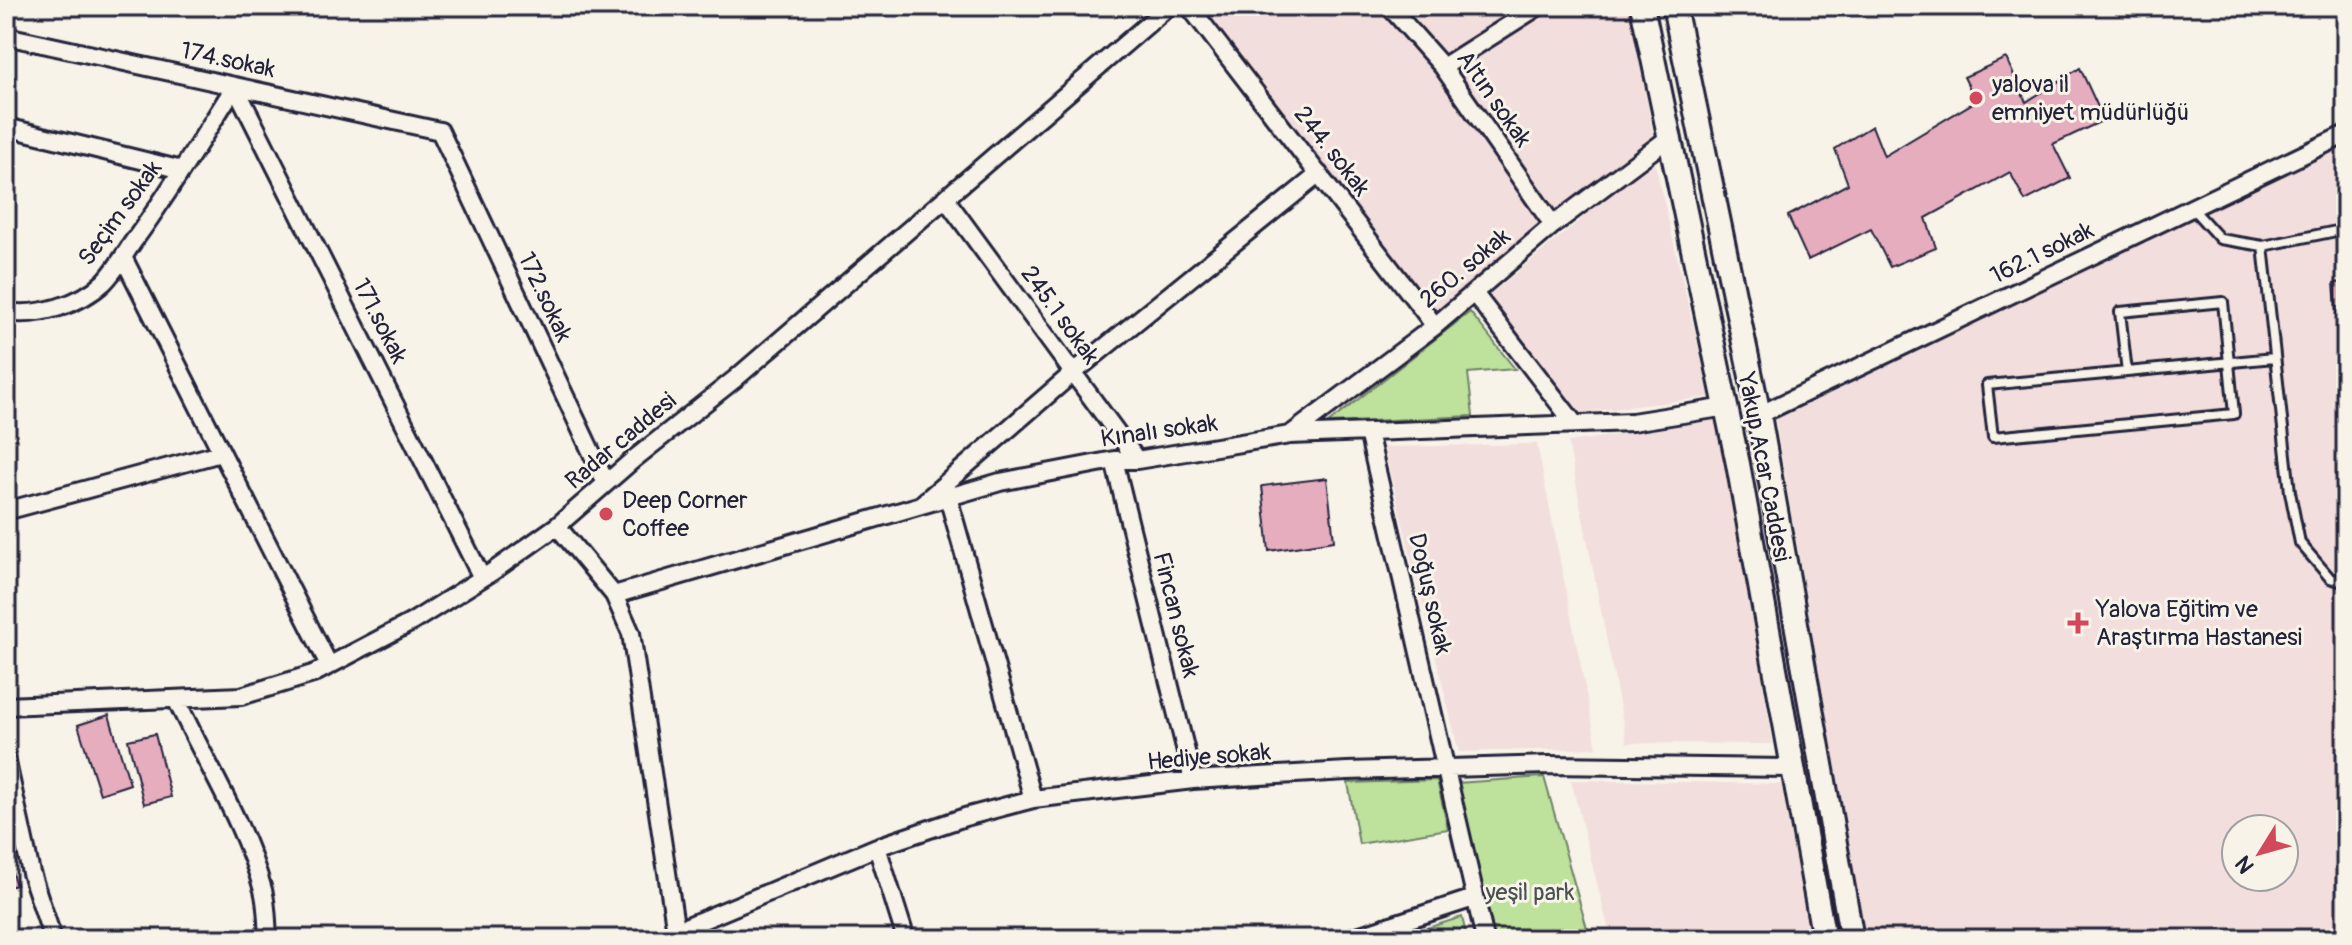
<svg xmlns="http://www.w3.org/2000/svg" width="2352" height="945" viewBox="0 0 2352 945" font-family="Pangolin,sans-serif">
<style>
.built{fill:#f2dedc;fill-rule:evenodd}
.green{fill:#bee19b;stroke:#70826b;stroke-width:2}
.building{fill:#e6adbf;stroke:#22223b;stroke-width:2}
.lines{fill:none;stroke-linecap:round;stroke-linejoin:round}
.lane-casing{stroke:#22223b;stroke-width:14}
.street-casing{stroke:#22223b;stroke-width:22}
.secondary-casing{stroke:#22223b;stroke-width:28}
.lane{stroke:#f7f3e8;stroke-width:8}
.street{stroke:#f7f3e8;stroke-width:16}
.secondary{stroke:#f7f3e8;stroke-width:22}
.poi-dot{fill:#d1495b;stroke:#f7f3e8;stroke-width:3}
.labels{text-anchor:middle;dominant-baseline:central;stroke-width:6;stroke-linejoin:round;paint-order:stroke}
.street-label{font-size:24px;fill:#22223b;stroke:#f7f3e8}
.poi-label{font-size:24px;fill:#22223b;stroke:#f7f3e8;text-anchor:start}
.park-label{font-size:24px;fill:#495253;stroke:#f7f3e8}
</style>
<rect width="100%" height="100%" fill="#f7f3e8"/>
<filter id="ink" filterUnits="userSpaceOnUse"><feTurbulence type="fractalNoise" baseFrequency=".0125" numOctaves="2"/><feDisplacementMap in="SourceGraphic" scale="16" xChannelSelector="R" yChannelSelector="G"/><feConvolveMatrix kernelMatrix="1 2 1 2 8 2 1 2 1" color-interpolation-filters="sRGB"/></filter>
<g filter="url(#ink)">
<path class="built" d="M 1200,6 L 1383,6 L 1442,78 L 1542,223 L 1437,311 Z
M 1400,6 L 1526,6 L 1445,57 Z
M 1558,6 L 1629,6 L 1653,135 L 1555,214 L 1455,69 Z
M 2346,146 L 2346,939 L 1865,939 L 1775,417 ZM 2236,829 L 2284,829 L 2284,877 L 2236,877 Z
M 1654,159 L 1710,397 L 1579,413 L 1488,296 Z
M 1718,420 L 1773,744 L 1627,743 L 1568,442 Z
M 1537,444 L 1597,748 L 1459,752 L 1384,447 Z
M 1571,780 L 1781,784 L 1810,939 L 1611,939 Z"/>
<path class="green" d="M 1470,312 L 1515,369 L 1468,373 L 1473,416 L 1328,423 Z
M 1544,777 L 1590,939 L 1495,939 L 1457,783 Z
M 1437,780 L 1448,829 L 1359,844 L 1348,783 Z
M 1462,917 L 1467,939 L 1392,939 Z"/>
<path class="building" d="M 2006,58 L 2026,102 L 2080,68 L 2104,120 L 2053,144 L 2070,178 L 2025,201 L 2010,172 L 1926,218 L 1936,248 L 1890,267 L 1871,229 L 1808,260 L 1788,216 L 1848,184 L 1835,149 L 1872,126 L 1884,156 L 1976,101 L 1964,77 Z
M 2346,282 L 2346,409 L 2334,283 Z
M 1327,478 L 1334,541 L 1269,551 L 1262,486 Z
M 109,715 L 130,784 L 100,794 L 78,725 Z
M 155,734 L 171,797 L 144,804 L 128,740 Z
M 6,855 L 16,885 L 6,888 Z"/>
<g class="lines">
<g class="lane-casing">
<path id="lane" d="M 2192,208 L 2220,239 L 2263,246 L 2346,229
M 2263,246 L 2290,492 L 2300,543 L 2330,578 L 2346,583
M 2223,302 L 2234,414 L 1993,437 L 1987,385 L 2127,372 L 2120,312 Z
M 2127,372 L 2274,358"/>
</g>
<g class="street-casing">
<path id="street" d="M 1189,6 L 1435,326
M 1389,6 L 1443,67 L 1553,225
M 6,36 L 440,131 L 606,483
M 1443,67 L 1539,6
M 235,86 L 482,578
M 6,127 L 182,170
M 945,198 L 1137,460
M 123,257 L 329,665
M 1474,293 L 1574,423
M 6,312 C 38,317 80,305 104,282 C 115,271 124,255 133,242 C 170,192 202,138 235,86
M 1759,415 L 2346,134
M 1368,432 L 1485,939
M 1290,435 L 1435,326 L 1553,225 L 1670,137
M 1114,460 L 1193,780
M 948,497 L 1033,799
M 924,502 L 1073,373 L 1319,174
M 6,511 L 221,453
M 557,526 L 614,595 L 631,633 L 677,939
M 614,595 L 1000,482 L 1114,460 L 1137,460 L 1290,435 L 1632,422 L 1727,407
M 176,699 C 205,762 244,822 263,890 C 267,905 267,923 268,939
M 6,706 L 241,696 L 313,674 L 412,622 L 492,572 L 557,526 L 634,459 L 735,379 L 1169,6
M 6,758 L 31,873 L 53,939
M 877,847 L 906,939
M 657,939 L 877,847 L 965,817 L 1033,799 L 1193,780 L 1347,771 L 1548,765 L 1792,768
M 1348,939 L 1474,898"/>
</g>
<g class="secondary-casing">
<path id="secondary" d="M 1642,6 L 1738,464 L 1824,939
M 1674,6 L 1759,415 L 1852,939"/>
</g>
<use href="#lane" class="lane"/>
<use href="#street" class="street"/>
<use href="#secondary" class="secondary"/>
</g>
</g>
<g class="poi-dot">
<circle cx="1976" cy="98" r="8"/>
<circle cx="606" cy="514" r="8"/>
<path d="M2074 611h8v8h8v8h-8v8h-8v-8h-8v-8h8z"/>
</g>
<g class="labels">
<g class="street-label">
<text transform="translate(228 60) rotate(12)">174.sokak</text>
<text transform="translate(1494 99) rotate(55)">Altın sokak</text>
<text transform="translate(1332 151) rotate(52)">244. sokak</text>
<text transform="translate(120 213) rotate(-54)">Seçim sokak</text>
<text transform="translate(2042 253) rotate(-26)">162.1 sokak</text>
<text transform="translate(1465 268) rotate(-40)">260. sokak</text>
<text transform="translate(545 297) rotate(65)">172.sokak</text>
<text transform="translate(1060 315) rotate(54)">245.1 sokak</text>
<text transform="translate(380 321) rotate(63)">171.sokak</text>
<text transform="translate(1159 431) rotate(-8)">Kınalı sokak</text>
<text transform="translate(621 441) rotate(-40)">Radar caddesi</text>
<text transform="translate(1764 467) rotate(79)">Yakup Acar Caddesi</text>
<text transform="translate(1430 594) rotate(77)">Doğuş sokak</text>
<text transform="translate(1176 615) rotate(76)">Fincan sokak</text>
<text transform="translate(1209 757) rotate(-5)">Hediye sokak</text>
</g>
<g class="poi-label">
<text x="1992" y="84">yalova il<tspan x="1992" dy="28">emniyet müdürlüğü</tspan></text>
<text x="622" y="500">Deep Corner<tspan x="622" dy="28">Coffee</tspan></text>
<text x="2096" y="609">Yalova Eğitim ve<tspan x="2096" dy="28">Araştırma Hastanesi</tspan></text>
</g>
<g class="park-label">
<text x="1530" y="892">yeşil park</text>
</g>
</g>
<rect width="2352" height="945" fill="none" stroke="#f7f3e8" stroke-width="32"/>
<rect x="16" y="16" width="2320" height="913" fill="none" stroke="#22223b" stroke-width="3" filter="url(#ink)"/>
<g transform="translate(2260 853) rotate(233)"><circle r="38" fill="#f7f3e8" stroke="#a29fa3" stroke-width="2"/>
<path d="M0-6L14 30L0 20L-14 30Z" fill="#d1495b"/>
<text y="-12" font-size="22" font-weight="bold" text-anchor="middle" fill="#22223b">N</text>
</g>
</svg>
